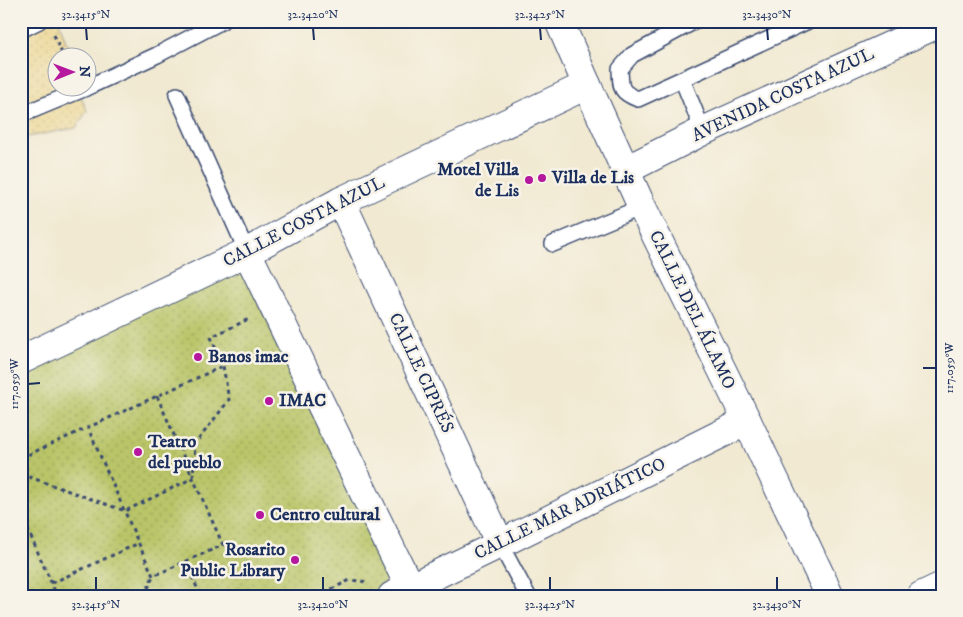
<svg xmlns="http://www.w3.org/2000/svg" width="963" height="617" viewBox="0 0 963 617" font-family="'IM FELL DW Pica',serif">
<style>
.green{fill:url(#green-dots);stroke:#6a7a62}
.sand{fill:url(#sand-dots);stroke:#84847e}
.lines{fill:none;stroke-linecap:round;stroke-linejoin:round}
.service-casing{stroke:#3b4b6f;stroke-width:18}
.minor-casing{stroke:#3b4b6f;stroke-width:30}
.tertiary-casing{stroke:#3b4b6f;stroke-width:30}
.path{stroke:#3b4b6f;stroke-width:3;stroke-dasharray:4 4;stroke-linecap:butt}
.service{stroke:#fff;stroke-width:15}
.minor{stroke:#fff;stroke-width:28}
.tertiary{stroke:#fff;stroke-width:28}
.ticks{fill:none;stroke:#1b2f5e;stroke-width:2}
.poi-dot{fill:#b5179e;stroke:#f7f3e8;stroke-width:2}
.labels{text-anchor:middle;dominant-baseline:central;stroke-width:5;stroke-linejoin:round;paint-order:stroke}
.street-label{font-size:18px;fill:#1b2f5e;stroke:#f7f3e8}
.poi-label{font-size:18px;font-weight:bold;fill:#1b2f5e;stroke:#f7f3e8;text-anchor:start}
.neatline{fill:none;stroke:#1b2f5e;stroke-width:2}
.ticks-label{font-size:12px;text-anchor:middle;fill:#1b2f5e}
</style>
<defs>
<pattern id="green-dots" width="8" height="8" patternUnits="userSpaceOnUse" patternTransform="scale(1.25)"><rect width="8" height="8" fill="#b9c567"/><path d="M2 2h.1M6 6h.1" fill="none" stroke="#96a058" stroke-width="1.8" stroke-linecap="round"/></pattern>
<pattern id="sand-dots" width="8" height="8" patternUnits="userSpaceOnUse" patternTransform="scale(1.25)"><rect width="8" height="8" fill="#eeda9e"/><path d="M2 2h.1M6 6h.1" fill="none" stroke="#ccbb8a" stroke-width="1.8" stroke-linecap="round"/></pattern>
</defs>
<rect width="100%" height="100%" fill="#f7f3e8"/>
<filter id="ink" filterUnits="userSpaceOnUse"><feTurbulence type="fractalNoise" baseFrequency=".02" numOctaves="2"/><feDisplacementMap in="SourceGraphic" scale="10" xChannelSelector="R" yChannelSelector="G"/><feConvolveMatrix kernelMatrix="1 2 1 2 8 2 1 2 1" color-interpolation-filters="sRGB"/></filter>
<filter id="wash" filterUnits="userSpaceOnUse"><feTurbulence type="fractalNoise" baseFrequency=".0096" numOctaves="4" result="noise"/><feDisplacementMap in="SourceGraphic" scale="20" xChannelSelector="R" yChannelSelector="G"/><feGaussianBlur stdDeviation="1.12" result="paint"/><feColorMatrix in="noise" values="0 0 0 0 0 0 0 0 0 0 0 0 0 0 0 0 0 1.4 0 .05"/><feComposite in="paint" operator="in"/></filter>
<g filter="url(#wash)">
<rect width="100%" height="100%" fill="#f1e9d1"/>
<path class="green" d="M 247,252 L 410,588 L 392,596 L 21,596 L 21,360 Z"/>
<path class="sand" d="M 21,21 L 59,21 L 66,42 L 81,57 L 58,58 L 58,88 L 80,88 L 79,91 L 87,111 L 76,128 L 21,138 Z"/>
</g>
<g filter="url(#ink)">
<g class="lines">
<g class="service-casing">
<path id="service" d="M 21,30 L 39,21
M 682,79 L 638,99 C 619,92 621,87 620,69 L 632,55 L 695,21
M 88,87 L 157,55 L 222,21
M 177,95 L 247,252
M 21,115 L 86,88
M 703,131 L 682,79 L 808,21
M 553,244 L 642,207
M 500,544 L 528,596"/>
</g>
<g class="minor-casing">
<path id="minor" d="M 559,21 L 587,85
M 626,170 L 703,131 L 942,22
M 341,201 L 500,544
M 247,252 L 414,596
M 392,596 L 500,544 L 747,421
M 921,596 L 942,586"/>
</g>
<g class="tertiary-casing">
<path id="tertiary" d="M 21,360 L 247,252 L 341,201 L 587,85 L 642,207 L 747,421 L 830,596"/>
</g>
<path class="path" d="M 54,35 L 64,58
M 157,396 L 192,476
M 21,458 L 223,366
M 21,474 L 125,511 L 193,478 L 223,545 L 153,576 L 88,428
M 193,478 L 195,444 L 229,400 L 223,366 L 211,337 L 249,319
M 21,514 L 57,596
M 185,562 L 201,596
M 52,583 L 139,543
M 145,596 L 153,576
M 317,596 L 350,580 L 368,582"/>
<use href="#service" class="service"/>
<use href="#minor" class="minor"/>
<use href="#tertiary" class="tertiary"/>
</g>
</g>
<path class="ticks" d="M 86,28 L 87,40M 313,28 L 314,40M 540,28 L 541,40M 767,28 L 768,40M 923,368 L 936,368M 28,384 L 40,383M 96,577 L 96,590M 323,577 L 323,590M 550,577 L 550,590M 777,577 L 777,590"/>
<g class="poi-dot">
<circle cx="542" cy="178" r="5"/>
<circle cx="529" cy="180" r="5"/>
<circle cx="198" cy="357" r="5"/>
<circle cx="269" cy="401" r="5"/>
<circle cx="138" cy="452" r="5"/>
<circle cx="260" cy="515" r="5"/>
<circle cx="295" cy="560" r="5"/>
</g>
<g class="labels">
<g class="street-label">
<text transform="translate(783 95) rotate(-25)">AVENIDA COSTA AZUL</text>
<text transform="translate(304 222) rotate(-27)">CALLE COSTA AZUL</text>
<text transform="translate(692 310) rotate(64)">CALLE DEL ÁLAMO</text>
<text transform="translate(421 373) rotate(65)">CALLE CIPRÉS</text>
<text transform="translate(570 509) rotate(-26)">CALLE MAR ADRIÁTICO</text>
</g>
<g class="poi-label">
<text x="519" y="170" text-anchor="end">Motel Villa<tspan x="519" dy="21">de Lis</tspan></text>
<text x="552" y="178">Villa de Lis</text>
<text x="208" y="357">Banos imac</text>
<text x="279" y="401">IMAC</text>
<text x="148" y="442">Teatro<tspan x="148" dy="21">del pueblo</tspan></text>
<text x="270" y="515">Centro cultural</text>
<text x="285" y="550" text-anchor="end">Rosarito<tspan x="285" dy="21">Public Library</tspan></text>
</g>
</g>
<rect width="963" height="617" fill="none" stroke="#f7f3e8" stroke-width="55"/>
<g transform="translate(72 72) rotate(89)"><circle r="24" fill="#f7f3e8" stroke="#9fa5b1"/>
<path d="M0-4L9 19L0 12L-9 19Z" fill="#b5179e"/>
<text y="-8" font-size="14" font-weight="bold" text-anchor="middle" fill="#1b2f5e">N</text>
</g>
<rect x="28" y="28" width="908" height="562" class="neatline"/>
<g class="ticks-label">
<text x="86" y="18">32.3415°N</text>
<text x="313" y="18">32.3420°N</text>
<text x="540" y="18">32.3425°N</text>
<text x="767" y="18">32.3430°N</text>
<text transform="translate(949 368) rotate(-90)" y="4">117.059°W</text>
<text transform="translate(14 384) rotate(-90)" y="4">117.059°W</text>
<text x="96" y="608">32.3415°N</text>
<text x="323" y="608">32.3420°N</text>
<text x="550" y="608">32.3425°N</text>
<text x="777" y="608">32.3430°N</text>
</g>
</svg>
